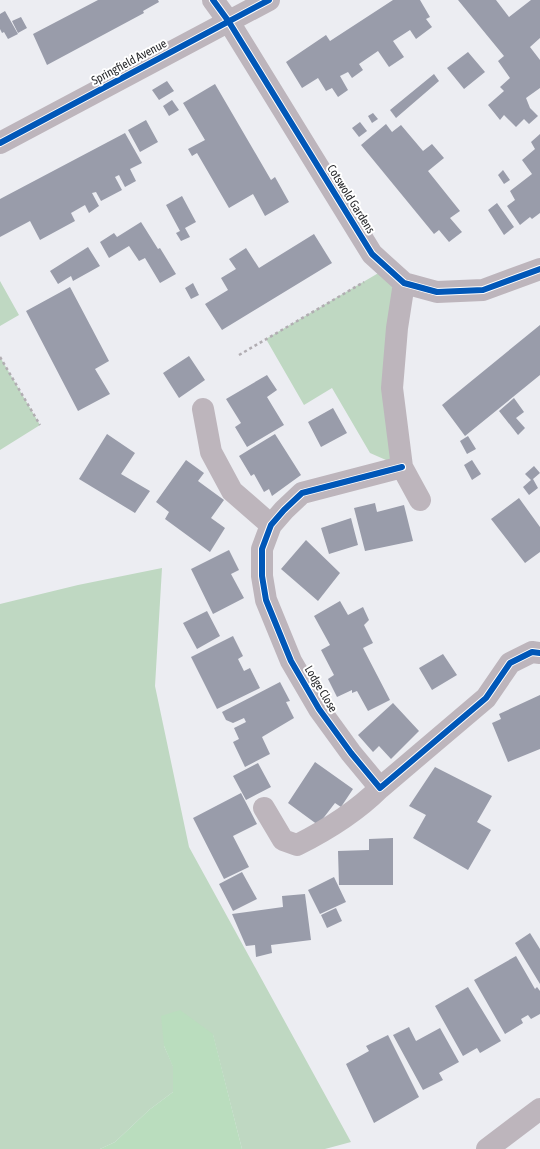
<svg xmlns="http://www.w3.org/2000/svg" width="540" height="1149" viewBox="0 0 540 1149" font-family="'Asap Condensed',sans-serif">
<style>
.green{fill:#bfd8c2}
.forest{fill:#baddbe}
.building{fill:#999caa}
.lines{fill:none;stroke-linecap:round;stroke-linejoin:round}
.path{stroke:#b1adb2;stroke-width:2.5;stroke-dasharray:3 3;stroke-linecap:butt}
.street{stroke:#bdb5bc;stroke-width:22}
.cycleway-casing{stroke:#fff;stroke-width:8}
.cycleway{stroke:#0057b8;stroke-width:6}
.labels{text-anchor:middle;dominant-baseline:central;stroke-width:4;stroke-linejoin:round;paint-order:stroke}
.street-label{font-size:12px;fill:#2a2b2e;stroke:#fff}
</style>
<rect width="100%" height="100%" fill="#ecedf2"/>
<path class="green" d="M 387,268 L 404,283 L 402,467 L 370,453 L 332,388 L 304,405 L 266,339 Z
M 0,281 L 19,315 L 0,326 Z
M 0,357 L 40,425 L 0,450 Z
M 162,568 L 155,686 L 189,847 L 351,1142 L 325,1149 L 242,1149 L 213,1035 L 164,1046 L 173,1066 L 173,1092 L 149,1110 L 115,1142 L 100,1149 L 0,1149 L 0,604 L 78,585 Z"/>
<path class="forest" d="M 180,1010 L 213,1034 L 242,1149 L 100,1149 L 115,1142 L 149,1110 L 173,1092 L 173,1067 L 164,1046 L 161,1016 Z"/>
<path class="building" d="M 98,0 L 158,0 L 159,2 L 143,11 L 144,13 L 47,65 L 33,34 Z
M 393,0 L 420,0 L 430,17 L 426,19 L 432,27 L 416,39 L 410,30 L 393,41 L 404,57 L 389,67 L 378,51 L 359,64 L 363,70 L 352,78 L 348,72 L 340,76 L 348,90 L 338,97 L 332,88 L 326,91 L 318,78 L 302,88 L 286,62 L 326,35 L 330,41 Z
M 458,0 L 496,0 L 509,17 L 531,0 L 540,0 L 540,38 L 530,47 L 540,60 L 540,88 L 526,98 L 530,108 L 538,116 L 529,124 L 524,119 L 516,127 L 504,115 L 500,120 L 488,105 L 504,91 L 500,87 L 510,78 L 498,61 L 504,56 Z
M 5,11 L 18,34 L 8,39 L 4,32 L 2,33 L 0,29 L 0,14 Z
M 21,17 L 27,28 L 18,33 L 12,21 Z
M 468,52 L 485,72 L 464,89 L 447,68 Z
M 434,74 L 439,81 L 396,118 L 390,110 Z
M 167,81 L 174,91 L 159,100 L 152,90 Z
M 215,84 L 271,180 L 275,177 L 289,202 L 265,216 L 253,194 L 229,208 L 197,153 L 192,156 L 188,149 L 205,140 L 183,103 Z
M 172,100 L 179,110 L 169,116 L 163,106 Z
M 373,113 L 378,119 L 372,123 L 368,116 Z
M 146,120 L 158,142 L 140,152 L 128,130 Z
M 360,122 L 367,131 L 359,137 L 352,128 Z
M 386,124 L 392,132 L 401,125 L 423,151 L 432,144 L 444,158 L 428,171 L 460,211 L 450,218 L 462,232 L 449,242 L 439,230 L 434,234 L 361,145 Z
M 125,133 L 142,163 L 130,169 L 136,181 L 125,187 L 119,175 L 115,177 L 122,190 L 101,201 L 96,192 L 92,193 L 99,206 L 89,213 L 85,205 L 71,213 L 75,221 L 40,240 L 30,221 L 0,237 L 0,199 Z
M 540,134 L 540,213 L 532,219 L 530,217 L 520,225 L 507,206 L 515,200 L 510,191 L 532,174 L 522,160 L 535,149 L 531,142 Z
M 503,170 L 510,180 L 504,184 L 498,175 Z
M 182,196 L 196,222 L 185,228 L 190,237 L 181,241 L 176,233 L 180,231 L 166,205 Z
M 497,203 L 514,227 L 504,235 L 488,210 Z
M 141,222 L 158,249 L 160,248 L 176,274 L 160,283 L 145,258 L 139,261 L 129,246 L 109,258 L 100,242 L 114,233 L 117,237 Z
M 314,234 L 332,263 L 222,330 L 205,304 L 228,290 L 221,278 L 236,269 L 229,259 L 246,248 L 259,268 Z
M 88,247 L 100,266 L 73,281 L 71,276 L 58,284 L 50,271 Z
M 193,283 L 199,295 L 191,299 L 185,288 Z
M 70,287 L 109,361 L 95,369 L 110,394 L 78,411 L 26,311 Z
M 540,325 L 540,375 L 465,436 L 442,405 Z
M 189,356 L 205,380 L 179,398 L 163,373 Z
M 267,375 L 277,390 L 267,397 L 284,425 L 247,447 L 235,427 L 241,423 L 226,399 Z
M 514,398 L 524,412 L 516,418 L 525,428 L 518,435 L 499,411 Z
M 333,408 L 347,433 L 321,447 L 308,422 Z
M 107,434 L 135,453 L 121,474 L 150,491 L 135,513 L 79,479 Z
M 275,434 L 301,475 L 272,496 L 269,489 L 264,492 L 254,474 L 251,476 L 239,456 Z
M 468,436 L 476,449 L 467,454 L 460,441 Z
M 186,460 L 204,473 L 198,481 L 224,500 L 211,518 L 225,528 L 210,552 L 165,519 L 169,512 L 156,502 Z
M 472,460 L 481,474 L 472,480 L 464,465 Z
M 534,466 L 540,473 L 533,479 L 538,488 L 529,495 L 523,487 L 531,480 L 525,474 Z
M 519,498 L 540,527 L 540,552 L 525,563 L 491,519 Z
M 375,503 L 377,512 L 404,505 L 413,541 L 365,551 L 354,508 Z
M 351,518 L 358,545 L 329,554 L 321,528 Z
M 306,540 L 340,573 L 318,601 L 281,569 Z
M 229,550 L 239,570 L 231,574 L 244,598 L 213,614 L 191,569 Z
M 340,601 L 348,615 L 363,607 L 369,620 L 364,625 L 373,643 L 363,648 L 390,700 L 368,711 L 357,691 L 352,693 L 352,690 L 337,697 L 328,679 L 334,675 L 321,650 L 330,645 L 314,616 Z
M 207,611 L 220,636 L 197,649 L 183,623 Z
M 233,636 L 243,656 L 238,659 L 244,671 L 250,668 L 260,688 L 217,709 L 191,657 Z
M 443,654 L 457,675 L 432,690 L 419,668 Z
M 280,682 L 290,701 L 286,702 L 294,718 L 262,737 L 270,754 L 245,767 L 233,742 L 239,739 L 234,728 L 246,722 L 244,718 L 233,723 L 226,720 L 222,712 Z
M 540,695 L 540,749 L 508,762 L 492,723 L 501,719 L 499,714 Z
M 393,703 L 419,731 L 391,759 L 379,746 L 373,752 L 358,735 Z
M 315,762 L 353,789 L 341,807 L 335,803 L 318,825 L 288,803 Z
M 258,763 L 271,787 L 246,800 L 233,776 Z
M 435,767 L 492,796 L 477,822 L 491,830 L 468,870 L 413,838 L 426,815 L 409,806 Z
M 241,793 L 257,824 L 233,836 L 249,867 L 224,879 L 193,818 Z
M 393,838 L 393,885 L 339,885 L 338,851 L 369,850 L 369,839 Z
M 242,872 L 257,899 L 233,911 L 219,884 Z
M 334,877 L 346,902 L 320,914 L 308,890 Z
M 305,894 L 311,940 L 271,945 L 272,953 L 256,957 L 255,945 L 246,946 L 232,914 L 283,907 L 282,896 Z
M 336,908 L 342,921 L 327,928 L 321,915 Z
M 530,933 L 540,949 L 540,984 L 515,943 Z
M 516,956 L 535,989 L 537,987 L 540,991 L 540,1014 L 531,1019 L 528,1015 L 521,1019 L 523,1023 L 505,1034 L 474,980 Z
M 468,987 L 501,1041 L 480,1053 L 477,1048 L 463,1056 L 435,1006 Z
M 409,1027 L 416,1041 L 440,1028 L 459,1062 L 439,1073 L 443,1080 L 423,1090 L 393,1035 Z
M 388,1035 L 419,1097 L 374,1123 L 346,1064 L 369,1051 L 366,1046 Z"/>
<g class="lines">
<path class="path" d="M 239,355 L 364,282
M 0,357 L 40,425"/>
<path class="street" d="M 213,0 L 229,22 L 372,254 L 404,283 L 437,292 L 483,290 L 540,269
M 0,143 L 269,0
M 404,283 L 397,328 L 392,388 L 402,467 L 420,500
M 203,409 L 211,452 L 232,491 L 271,525
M 402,467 L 302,493 L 284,510 L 271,525 L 262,549 L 262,576 L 266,600 L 291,661 L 319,709 L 351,753 L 380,788 L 486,698 L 510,663 L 532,652 L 540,653
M 264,808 L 283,840 L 297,845 C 327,830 356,812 380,788
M 487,1149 L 540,1109"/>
<g class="cycleway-casing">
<path id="cycleway" d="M 213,0 L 229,22 L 372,254 L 404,283 L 437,292 L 483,290 L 540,269
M 0,143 L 269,0
M 402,467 L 302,493 L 284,510 L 271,525 L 262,549 L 262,576 L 266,600 L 291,661 L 319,709 L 351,753 L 380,788 L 486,698 L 510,663 L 532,652 L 540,653"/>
</g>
<use href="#cycleway" class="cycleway"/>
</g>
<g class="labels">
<g class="street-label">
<text transform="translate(129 62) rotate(-28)">Springfield Avenue</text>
<text transform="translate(351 199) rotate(58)">Cotswold Gardens</text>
<text transform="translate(321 689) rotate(59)">Lodge Close</text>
</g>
</g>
</svg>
